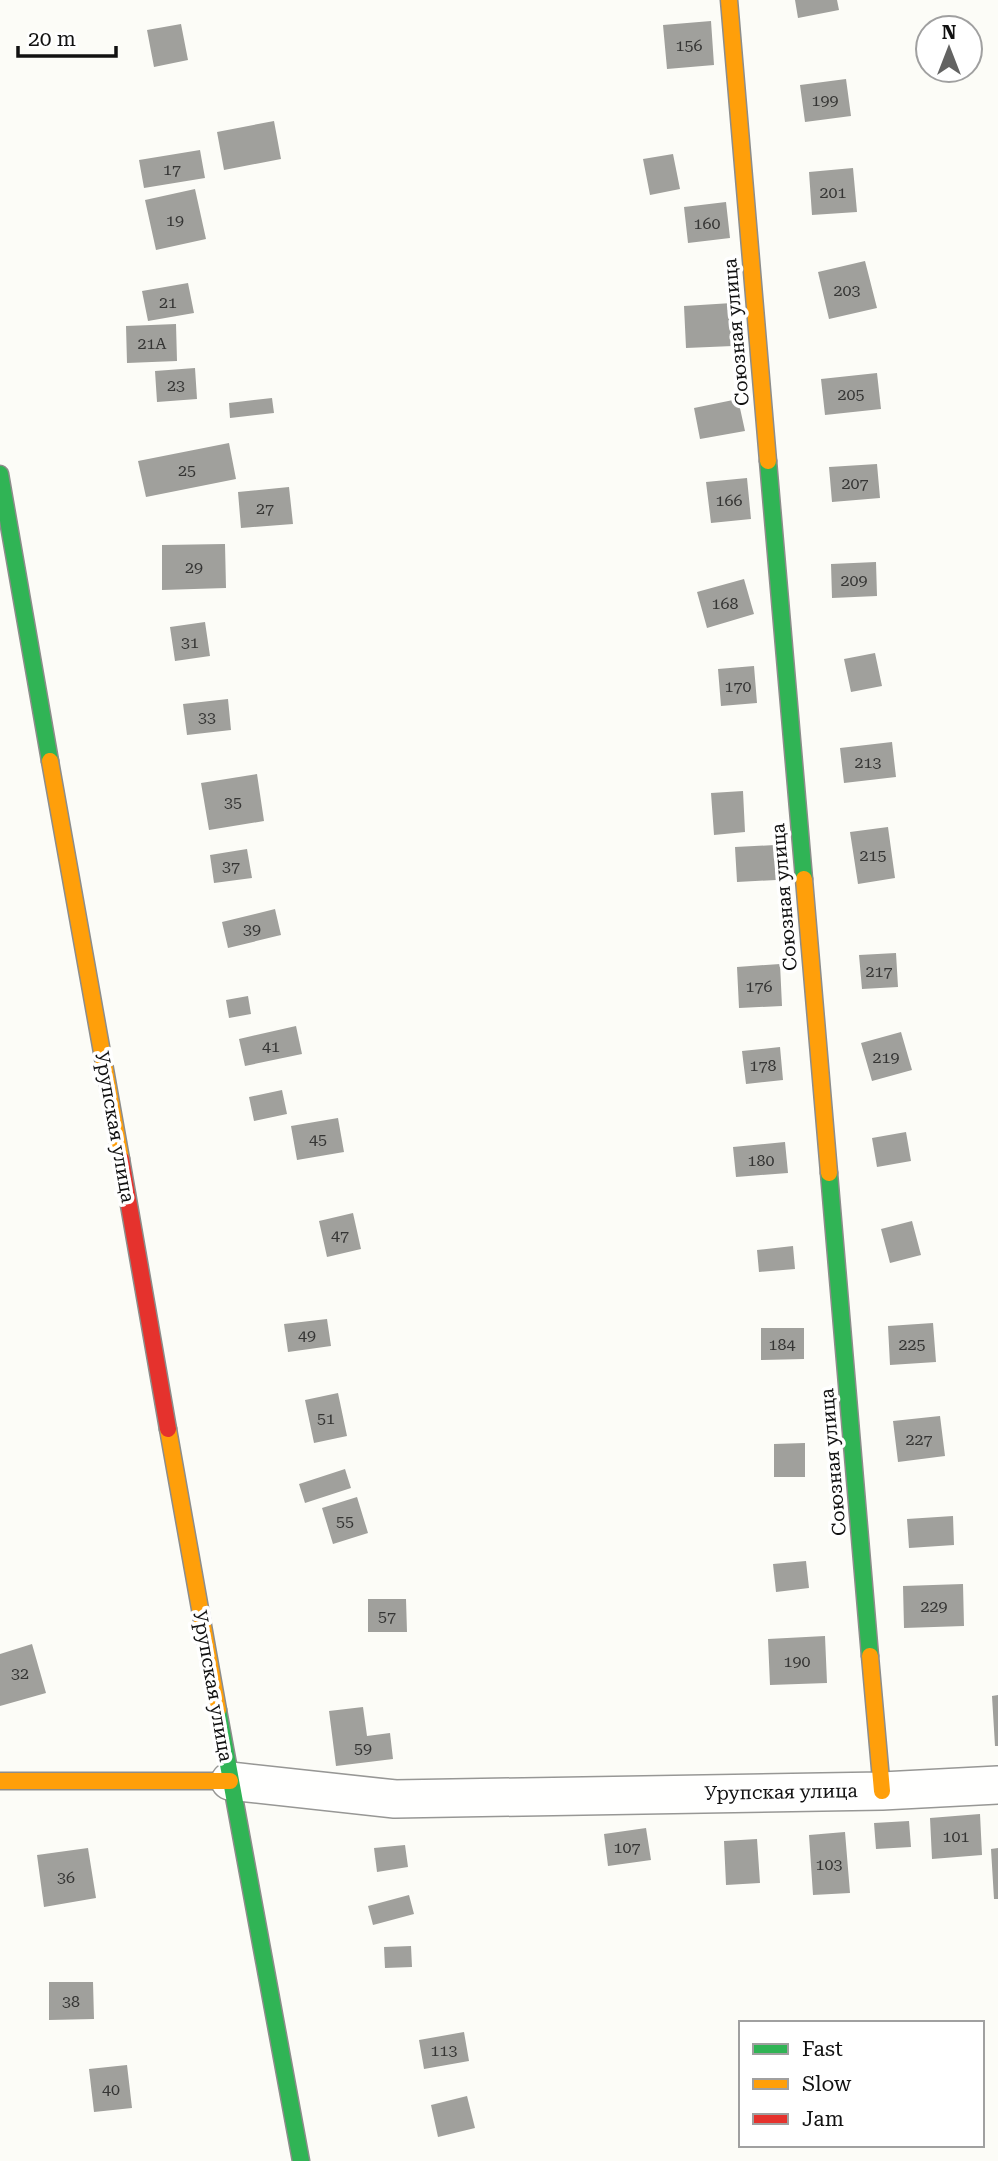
<svg xmlns="http://www.w3.org/2000/svg" width="998" height="2161" viewBox="0 0 998 2161" font-family="'Roboto Serif',serif">
<style>
.building{fill:#a0a09c}
.lines{fill:none;stroke-linecap:round;stroke-linejoin:round}
.street-casing{stroke:#979795;stroke-width:40}
.fast-casing{stroke:#8d8d8b;stroke-width:19}
.slow-casing{stroke:#8d8d8b;stroke-width:19}
.jam-casing{stroke:#8d8d8b;stroke-width:19}
.street{stroke:#fffffe;stroke-width:37}
.fast{stroke:#30b455;stroke-width:16}
.slow{stroke:#ff9f0a;stroke-width:16}
.jam{stroke:#e5322d;stroke-width:16}
.labels{text-anchor:middle;dominant-baseline:central;stroke-width:7;stroke-linejoin:round;paint-order:stroke}
.number-label{font-size:16px;fill:#353534}
.street-label{font-size:19px;fill:#111;stroke:#fff}
</style>
<rect width="100%" height="100%" fill="#fcfcf7"/>
<path class="building" d="M 795,0 L 837,0 L 839,10 L 798,18 Z
M 711,21 L 714,65 L 667,69 L 663,25 Z
M 181,24 L 188,60 L 154,67 L 147,30 Z
M 846,79 L 851,116 L 805,122 L 800,85 Z
M 274,121 L 281,159 L 224,170 L 217,132 Z
M 200,150 L 205,178 L 144,188 L 139,160 Z
M 673,154 L 680,189 L 650,195 L 643,159 Z
M 853,168 L 857,212 L 812,215 L 809,172 Z
M 195,189 L 206,239 L 156,250 L 145,200 Z
M 726,202 L 730,238 L 688,243 L 684,207 Z
M 865,261 L 877,308 L 829,319 L 818,272 Z
M 188,283 L 194,313 L 148,321 L 142,291 Z
M 732,303 L 733,346 L 686,348 L 684,306 Z
M 176,324 L 177,361 L 127,363 L 126,326 Z
M 195,368 L 197,399 L 157,402 L 155,371 Z
M 877,373 L 881,409 L 825,415 L 821,379 Z
M 272,398 L 274,413 L 230,418 L 229,403 Z
M 738,399 L 745,431 L 700,439 L 694,408 Z
M 229,443 L 236,479 L 146,497 L 138,461 Z
M 877,464 L 880,498 L 832,502 L 829,467 Z
M 747,478 L 751,519 L 711,523 L 706,482 Z
M 289,487 L 293,524 L 241,528 L 238,492 Z
M 225,544 L 226,588 L 162,590 L 162,545 Z
M 876,562 L 877,596 L 832,598 L 831,564 Z
M 744,579 L 754,614 L 707,628 L 697,592 Z
M 205,622 L 210,656 L 175,661 L 170,627 Z
M 875,653 L 882,686 L 851,692 L 844,659 Z
M 754,666 L 757,703 L 721,706 L 718,669 Z
M 228,699 L 231,730 L 187,735 L 183,704 Z
M 892,742 L 896,777 L 844,783 L 840,748 Z
M 257,774 L 264,821 L 209,830 L 201,783 Z
M 743,791 L 745,832 L 714,835 L 711,793 Z
M 888,827 L 895,878 L 858,884 L 850,832 Z
M 775,845 L 776,880 L 737,882 L 735,847 Z
M 247,849 L 252,878 L 214,883 L 210,855 Z
M 275,909 L 281,935 L 228,948 L 222,922 Z
M 896,953 L 898,987 L 862,989 L 859,955 Z
M 780,964 L 782,1006 L 739,1008 L 737,967 Z
M 248,996 L 251,1014 L 229,1018 L 226,1000 Z
M 296,1026 L 302,1054 L 245,1066 L 239,1039 Z
M 901,1032 L 912,1070 L 872,1081 L 861,1043 Z
M 780,1047 L 783,1080 L 746,1084 L 742,1051 Z
M 282,1090 L 287,1114 L 254,1121 L 249,1097 Z
M 338,1118 L 344,1152 L 297,1160 L 291,1126 Z
M 906,1132 L 911,1161 L 877,1167 L 872,1138 Z
M 785,1142 L 788,1173 L 736,1177 L 733,1147 Z
M 353,1213 L 361,1249 L 327,1257 L 319,1221 Z
M 912,1221 L 921,1255 L 890,1263 L 881,1229 Z
M 793,1246 L 795,1269 L 759,1272 L 757,1250 Z
M 327,1319 L 331,1346 L 288,1352 L 284,1324 Z
M 933,1323 L 936,1362 L 890,1365 L 888,1326 Z
M 761,1328 L 804,1328 L 804,1359 L 761,1360 Z
M 338,1393 L 347,1436 L 314,1443 L 305,1400 Z
M 940,1416 L 945,1456 L 898,1462 L 893,1421 Z
M 805,1443 L 805,1477 L 774,1477 L 774,1444 Z
M 345,1469 L 351,1488 L 305,1503 L 299,1484 Z
M 357,1497 L 368,1533 L 333,1544 L 322,1508 Z
M 953,1516 L 954,1545 L 909,1548 L 907,1519 Z
M 806,1561 L 809,1588 L 776,1592 L 773,1564 Z
M 963,1584 L 964,1626 L 904,1628 L 903,1586 Z
M 368,1599 L 406,1599 L 407,1632 L 368,1632 Z
M 825,1636 L 827,1683 L 770,1685 L 768,1639 Z
M 32,1644 L 46,1693 L 0,1706 L 0,1654 Z
M 998,1695 L 998,1746 L 995,1746 L 992,1696 Z
M 363,1707 L 367,1736 L 390,1733 L 393,1759 L 336,1766 L 329,1711 Z
M 980,1814 L 982,1855 L 932,1859 L 930,1818 Z
M 909,1821 L 911,1847 L 876,1849 L 874,1823 Z
M 646,1828 L 651,1860 L 608,1866 L 604,1834 Z
M 845,1832 L 850,1893 L 813,1895 L 809,1835 Z
M 757,1839 L 760,1883 L 726,1885 L 724,1841 Z
M 405,1845 L 408,1867 L 377,1872 L 374,1848 Z
M 88,1848 L 96,1898 L 44,1907 L 37,1855 Z
M 998,1848 L 998,1899 L 994,1899 L 991,1849 Z
M 409,1895 L 414,1914 L 373,1925 L 368,1906 Z
M 411,1946 L 412,1967 L 385,1968 L 384,1947 Z
M 49,1982 L 93,1982 L 94,2019 L 49,2020 Z
M 464,2032 L 469,2061 L 424,2069 L 419,2040 Z
M 127,2065 L 132,2108 L 94,2112 L 89,2069 Z
M 467,2096 L 475,2128 L 438,2137 L 431,2105 Z"/>
<g class="lines">
<g class="street-casing">
<path id="street" d="M 230,1781 L 395,1799 L 882,1791 L 998,1785"/>
</g>
<g class="fast-casing">
<path id="fast" d="M 768,461 L 804,879
M 0,474 L 50,761
M 829,1173 L 870,1656
M 218,1710 L 301,2161"/>
</g>
<g class="slow-casing">
<path id="slow" d="M 729,0 L 768,461
M 50,761 L 121,1159
M 804,879 L 829,1173
M 168,1429 L 218,1710
M 870,1656 L 882,1791
M 0,1781 L 230,1781"/>
</g>
<g class="jam-casing">
<path id="jam" d="M 121,1159 L 168,1429"/>
</g>
<use href="#street" class="street"/>
<use href="#fast" class="fast"/>
<use href="#slow" class="slow"/>
<use href="#jam" class="jam"/>
</g>
<g class="labels">
<g class="number-label">
<text x="689" y="45">156</text>
<text x="825" y="100">199</text>
<text x="172" y="169">17</text>
<text x="833" y="192">201</text>
<text x="175" y="220">19</text>
<text x="707" y="223">160</text>
<text x="847" y="290">203</text>
<text x="168" y="302">21</text>
<text x="152" y="343">21А</text>
<text x="176" y="385">23</text>
<text x="851" y="394">205</text>
<text x="187" y="470">25</text>
<text x="855" y="483">207</text>
<text x="729" y="500">166</text>
<text x="265" y="508">27</text>
<text x="194" y="567">29</text>
<text x="854" y="580">209</text>
<text x="725" y="603">168</text>
<text x="190" y="642">31</text>
<text x="738" y="686">170</text>
<text x="207" y="717">33</text>
<text x="868" y="762">213</text>
<text x="233" y="802">35</text>
<text x="873" y="855">215</text>
<text x="231" y="866">37</text>
<text x="252" y="929">39</text>
<text x="879" y="971">217</text>
<text x="759" y="986">176</text>
<text x="271" y="1046">41</text>
<text x="886" y="1057">219</text>
<text x="763" y="1065">178</text>
<text x="318" y="1139">45</text>
<text x="761" y="1160">180</text>
<text x="340" y="1235">47</text>
<text x="307" y="1335">49</text>
<text x="782" y="1344">184</text>
<text x="912" y="1344">225</text>
<text x="326" y="1418">51</text>
<text x="919" y="1439">227</text>
<text x="345" y="1521">55</text>
<text x="934" y="1606">229</text>
<text x="387" y="1616">57</text>
<text x="797" y="1661">190</text>
<text x="20" y="1673">32</text>
<text x="363" y="1748">59</text>
<text x="956" y="1836">101</text>
<text x="627" y="1847">107</text>
<text x="829" y="1864">103</text>
<text x="66" y="1877">36</text>
<text x="71" y="2001">38</text>
<text x="444" y="2050">113</text>
<text x="111" y="2089">40</text>
</g>
<g class="street-label">
<text transform="translate(736 332) rotate(-95)">Союзная улица</text>
<text transform="translate(784 897) rotate(-95)">Союзная улица</text>
<text transform="translate(115 1127) rotate(80)">Урупская улица</text>
<text transform="translate(833 1462) rotate(-95)">Союзная улица</text>
<text transform="translate(213 1686) rotate(80)">Урупская улица</text>
<text transform="translate(781 1792) rotate(-1)">Урупская улица</text>
</g>
</g>
<rect x="739" y="2021" width="245" height="126" fill="#ffffff" stroke="#a0a0a0" stroke-width="2"/>
<rect x="753" y="2044" width="35" height="10" fill="#30b455" stroke="#a0a0a0" stroke-width="2"/>
<text x="802" y="2056" font-size="21" fill="#111111">Fast</text>
<rect x="753" y="2079" width="35" height="10" fill="#ff9f0a" stroke="#a0a0a0" stroke-width="2"/>
<text x="802" y="2091" font-size="21" fill="#111111">Slow</text>
<rect x="753" y="2114" width="35" height="10" fill="#e5322d" stroke="#a0a0a0" stroke-width="2"/>
<text x="802" y="2126" font-size="21" fill="#111111">Jam</text>
<g transform="translate(949 49)"><circle r="33" fill="#ffffff" stroke="#a0a0a0" stroke-width="2"/>
<path d="M0-5L12 26L0 18L-12 26Z" fill="#636362"/>
<text y="-10" font-size="19" font-weight="bold" text-anchor="middle" fill="#111111">N</text>
</g>
<path d="M18 46v10h98v-10" fill="none" stroke="#111111" stroke-width="3.5"/>
<text x="28" y="46" font-size="21" fill="#111111" stroke="#ffffff" stroke-width="5" paint-order="stroke">20 m</text>
</svg>
